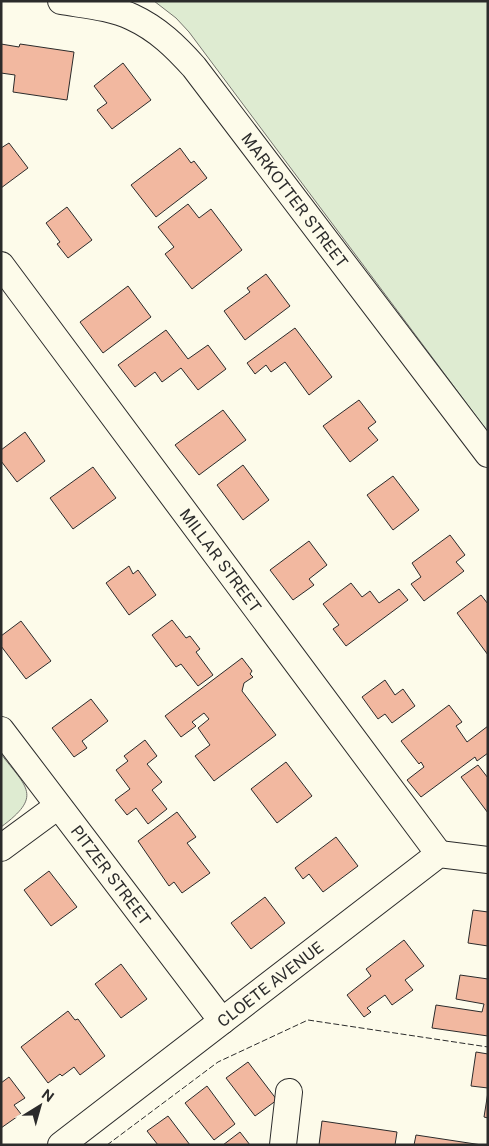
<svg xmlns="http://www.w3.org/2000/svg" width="489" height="1146" viewBox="0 0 489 1146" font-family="'Public Sans',sans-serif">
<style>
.green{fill:#deebd1;stroke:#74746e}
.building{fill:#f2b8a0;stroke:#2b2b2b}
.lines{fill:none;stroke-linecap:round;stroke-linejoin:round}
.minor-casing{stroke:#2b2b2b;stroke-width:28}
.minor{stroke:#fdfbea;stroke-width:26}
.fence{stroke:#2b2b2b;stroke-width:1;stroke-dasharray:6 2.5;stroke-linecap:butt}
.labels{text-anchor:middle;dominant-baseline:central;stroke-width:4;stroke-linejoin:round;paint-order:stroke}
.street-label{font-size:16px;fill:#2b2b2b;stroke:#fdfbea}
</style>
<rect width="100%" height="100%" fill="#fdfbea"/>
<path class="green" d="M 154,1 L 488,1 L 488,432 L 189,32 L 176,18 Z
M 1,754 C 27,788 43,796 1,827 Z"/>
<path class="building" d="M 1,44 L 19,47 L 20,44 L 74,52 L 67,100 L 13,92 L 15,75 L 1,73 Z
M 123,63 L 151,100 L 112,129 L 97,110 L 107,103 L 94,86 Z
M 9,143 L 28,168 L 1,188 L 1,148 Z
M 180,148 L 191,163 L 194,161 L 207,178 L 156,217 L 131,185 Z
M 188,204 L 199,218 L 211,209 L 242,250 L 192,289 L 165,254 L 174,247 L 158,227 Z
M 67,207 L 92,240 L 68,258 L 57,244 L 60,242 L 46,223 Z
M 266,274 L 290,306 L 245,340 L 224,311 L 250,292 L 247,288 Z
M 128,286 L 151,317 L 103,353 L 80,322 Z
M 295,328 L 332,377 L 309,395 L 285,362 L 271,372 L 266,365 L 255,374 L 247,363 Z
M 166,330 L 188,359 L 208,345 L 226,369 L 198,390 L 181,368 L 162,382 L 155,372 L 135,387 L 118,365 Z
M 359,400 L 376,422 L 368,428 L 378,440 L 350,462 L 323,426 Z
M 223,410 L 246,440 L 199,475 L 175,445 Z
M 25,432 L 45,461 L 17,482 L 1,461 L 1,450 Z
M 243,465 L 269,500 L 243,520 L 217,485 Z
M 93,467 L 116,498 L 73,529 L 50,498 Z
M 393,476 L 419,510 L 393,530 L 367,495 Z
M 450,535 L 465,555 L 456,562 L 464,571 L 424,601 L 411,584 L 421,577 L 412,563 Z
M 309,541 L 327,565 L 309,579 L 314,585 L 293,600 L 270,570 Z
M 129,566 L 133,574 L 138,570 L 156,595 L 129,615 L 106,583 Z
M 351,583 L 362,597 L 370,591 L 379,603 L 399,589 L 408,600 L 346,646 L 333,629 L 339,625 L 323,604 Z
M 481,595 L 488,604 L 488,655 L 457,613 Z
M 172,620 L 186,638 L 190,636 L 200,649 L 196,652 L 213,675 L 198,686 L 181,664 L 176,667 L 152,635 Z
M 21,621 L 51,661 L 26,679 L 1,646 L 1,636 Z
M 242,658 L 252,671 L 250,674 L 253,677 L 244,683 L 242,691 L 276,735 L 214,781 L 195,756 L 210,745 L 198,728 L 209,719 L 204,713 L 192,722 L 196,726 L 181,737 L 165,716 Z
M 385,680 L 395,695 L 403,689 L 415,706 L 392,723 L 385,714 L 378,719 L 362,697 Z
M 91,699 L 108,721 L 82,741 L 87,748 L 74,757 L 52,728 Z
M 449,705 L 462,722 L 456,726 L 467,742 L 488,726 L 488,753 L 477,761 L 475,757 L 421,797 L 407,780 L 424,767 L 421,762 L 419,764 L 401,741 Z
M 145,740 L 157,756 L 147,764 L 162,782 L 152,790 L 167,809 L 148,824 L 136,808 L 127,815 L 115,800 L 130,789 L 116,770 L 128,761 L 124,756 Z
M 286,762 L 312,796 L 277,823 L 251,789 Z
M 478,765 L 488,778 L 488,813 L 461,777 Z
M 177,812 L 196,837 L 187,843 L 210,873 L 182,893 L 174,882 L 169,886 L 138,841 Z
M 336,837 L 358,866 L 323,892 L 309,874 L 303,879 L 295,868 Z
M 49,871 L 77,907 L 51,926 L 24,890 Z
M 265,897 L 285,923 L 251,949 L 231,923 Z
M 473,910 L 488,912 L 488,946 L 468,943 Z
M 404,940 L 424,966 L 405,980 L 413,990 L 392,1005 L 385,995 L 367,1008 L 371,1012 L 364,1017 L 347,995 L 371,976 L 366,969 Z
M 121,964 L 147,999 L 121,1018 L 95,984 Z
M 460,975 L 488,979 L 488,1036 L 432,1028 L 436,1005 L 482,1012 L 484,1004 L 456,999 Z
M 68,1011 L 75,1020 L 78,1019 L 105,1056 L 80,1075 L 74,1067 L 62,1076 L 60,1074 L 48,1083 L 21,1047 Z
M 476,1052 L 488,1054 L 488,1088 L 471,1086 Z
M 248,1062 L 277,1100 L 255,1116 L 226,1078 Z
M 9,1077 L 25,1098 L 14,1105 L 21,1114 L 1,1128 L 1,1083 Z
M 207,1086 L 235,1124 L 214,1140 L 185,1103 Z
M 488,1092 L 488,1118 L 484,1117 Z
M 168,1116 L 190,1145 L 158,1145 L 147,1131 Z
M 322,1121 L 397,1132 L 395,1145 L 319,1145 Z
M 240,1132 L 250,1145 L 223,1145 Z
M 416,1135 L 482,1145 L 414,1145 Z"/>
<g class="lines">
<g class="minor-casing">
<g id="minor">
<path id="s1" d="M 61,1 C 84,5 111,7 132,17 C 158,29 176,47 194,67 L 488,454"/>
<path id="s2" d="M 1,265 L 439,854"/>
<path id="s3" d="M 1,730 L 222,1021"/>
<path d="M 1,848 L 58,806"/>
<path id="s4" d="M 61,1145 L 439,854 L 488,860"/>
<path d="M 283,1145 L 289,1092"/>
</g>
</g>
<use href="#minor" class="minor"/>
<path class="fence" d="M 107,1145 L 218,1062 L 308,1020 L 488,1047"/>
</g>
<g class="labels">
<g class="street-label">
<text stroke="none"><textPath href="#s1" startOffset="320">MARKOTTER STREET</textPath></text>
<text stroke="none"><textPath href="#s2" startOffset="368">MILLAR STREET</textPath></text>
<text stroke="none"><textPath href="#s3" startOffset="182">PITZER STREET</textPath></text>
<text stroke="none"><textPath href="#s4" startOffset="264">CLOETE AVENUE</textPath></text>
</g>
</g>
<rect width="489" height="1146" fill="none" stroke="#2b2b2b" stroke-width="5"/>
<g transform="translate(40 1106) rotate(37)" stroke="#fdfbea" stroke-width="4" paint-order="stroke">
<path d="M0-4L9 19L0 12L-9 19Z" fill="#2b2b2b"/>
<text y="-8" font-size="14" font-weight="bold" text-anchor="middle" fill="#2b2b2b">N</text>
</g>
</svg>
